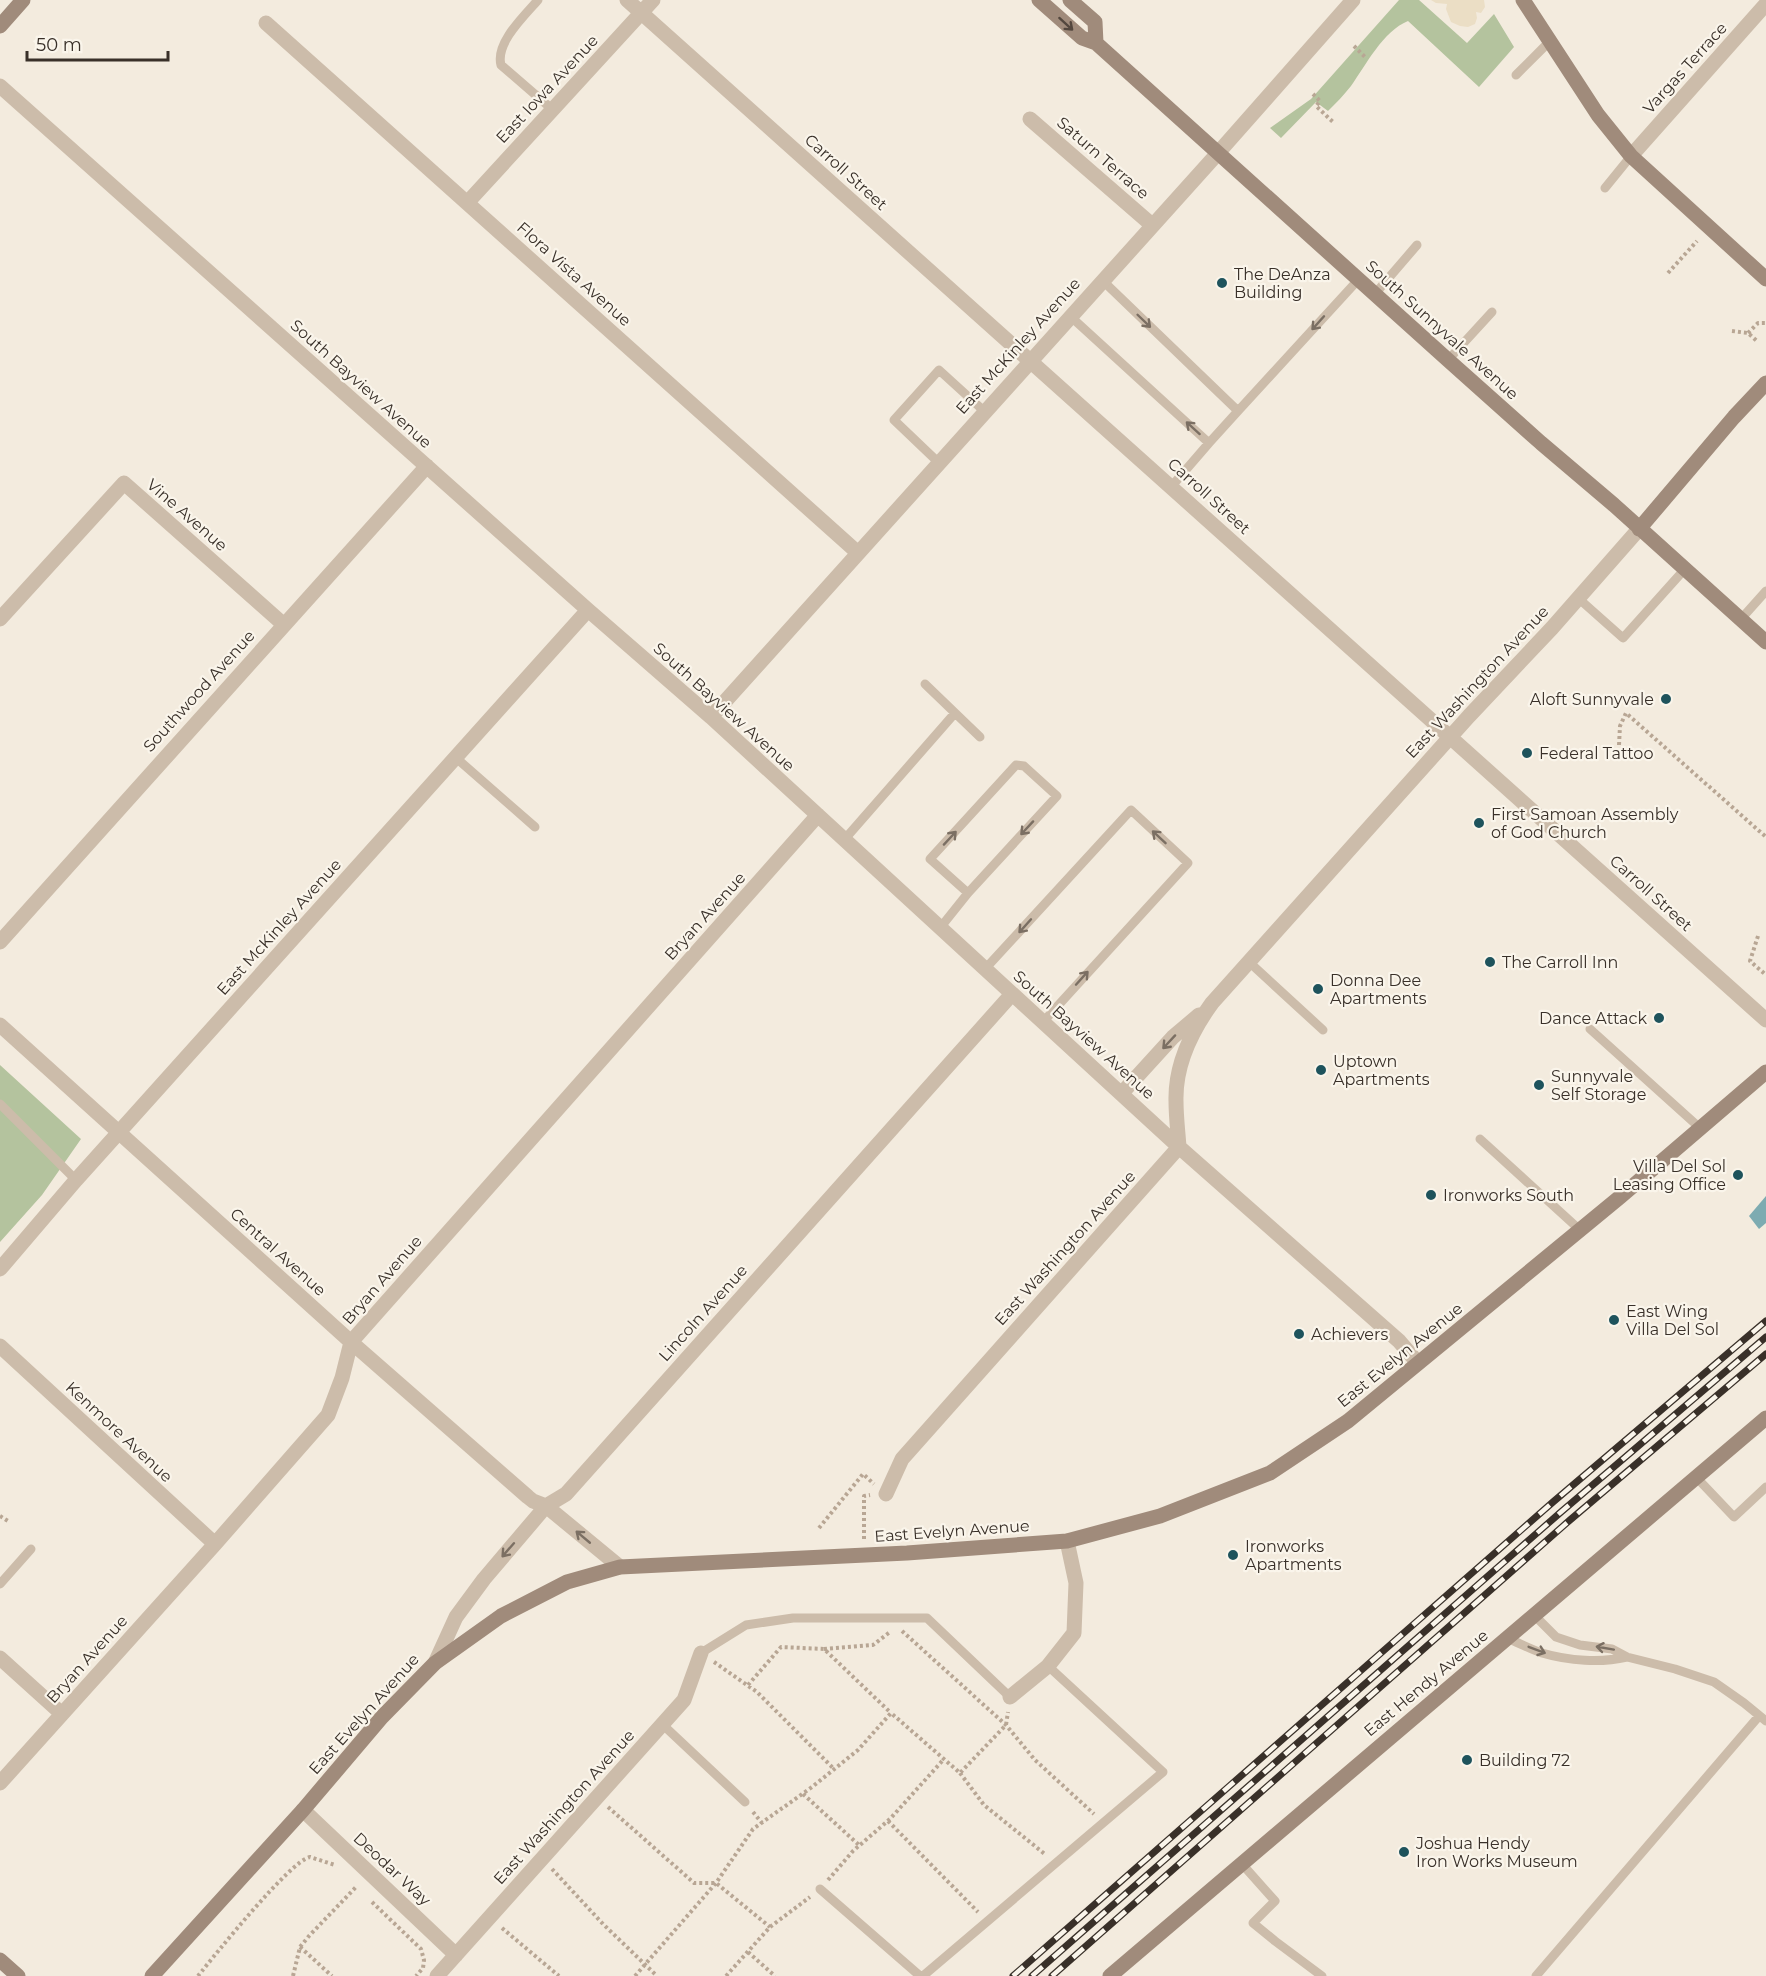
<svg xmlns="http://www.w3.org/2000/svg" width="1766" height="1976" viewBox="0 0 1766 1976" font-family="Montserrat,sans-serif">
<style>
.green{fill:#b4c39e}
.plaza{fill:#ebdec5}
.water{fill:#7dabb1}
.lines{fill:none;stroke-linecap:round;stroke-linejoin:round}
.path{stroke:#b8a694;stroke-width:4;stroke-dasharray:3 3;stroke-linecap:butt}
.lane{stroke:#ccbcaa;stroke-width:9}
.street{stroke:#ccbcaa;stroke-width:15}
.secondary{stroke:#a08b7b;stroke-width:15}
.rail-casing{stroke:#393029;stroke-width:7}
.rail{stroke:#faf5eb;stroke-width:4.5;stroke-dasharray:14;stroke-linecap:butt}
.oneway{stroke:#53473e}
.oneway2{stroke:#7b6f63}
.poi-dot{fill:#1e535c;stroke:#faf5eb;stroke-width:2}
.labels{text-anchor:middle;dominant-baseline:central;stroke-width:4.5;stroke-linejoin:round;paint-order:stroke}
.street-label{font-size:16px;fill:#393029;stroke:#faf5eb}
.poi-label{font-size:16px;fill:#393029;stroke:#faf5eb;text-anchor:start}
</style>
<rect width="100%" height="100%" fill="#f3ebde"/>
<path class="green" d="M 1399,0 L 1419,0 L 1467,43 L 1494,14 L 1514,47 L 1479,87 L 1408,21 C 1383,31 1366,65 1351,86 C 1344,95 1336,103 1328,111 L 1316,102 L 1281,138 L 1270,128 L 1311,99 Z
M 0,1065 L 81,1139 L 42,1195 L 0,1242 Z"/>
<path class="plaza" d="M 1431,0 L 1484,0 L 1485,7 L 1481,13 L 1476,12 L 1477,18 L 1475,24 L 1468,27 L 1460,26 L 1451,22 L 1446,9 L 1447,4 L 1436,3 Z"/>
<path class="water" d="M 1766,1196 L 1766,1223 L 1759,1229 L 1749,1216 Z"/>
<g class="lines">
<path class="path" d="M 1354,46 L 1366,58
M 1313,94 L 1320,101 L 1316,106 L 1333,122
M 1668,273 L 1697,241
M 1732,331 L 1748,333 L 1758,342
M 1748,333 L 1758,323 L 1766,323
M 1619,745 L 1620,726 L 1626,713 L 1766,837
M 1758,936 L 1750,961 L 1766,975
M 0,1516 L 8,1521
M 819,1528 L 863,1474 L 874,1484
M 864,1539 L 864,1496 L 870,1495
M 902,1631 L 1006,1725 L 1035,1760 L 1094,1814
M 824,1649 L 873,1645 L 890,1632
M 714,1662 L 757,1692 L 834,1769
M 748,1685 L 781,1647 L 824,1649 L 891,1713
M 960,1773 L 984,1805 L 1046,1855
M 803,1794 L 859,1845
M 608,1807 L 694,1883 L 716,1883 L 770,1927
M 753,1812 L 762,1823
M 888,1821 L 978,1912
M 552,1869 L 603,1924 L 657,1976
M 828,1880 L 853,1851 L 890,1819 L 944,1759
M 372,1902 L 421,1949 L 424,1960 L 423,1968 L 416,1976
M 502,1928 L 559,1976
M 300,1947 L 332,1976
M 748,1952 L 775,1976
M 198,1976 C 214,1956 291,1860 310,1857 L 335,1865
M 293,1976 L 300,1947 L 309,1936 L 356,1887
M 635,1976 L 716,1883 L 753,1829 L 812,1787 L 858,1750 L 891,1713 L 960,1773 L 1006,1725 L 1008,1712
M 726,1976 L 770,1927 L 810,1897"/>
<path class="lane" d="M 538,0 C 525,15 495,43 501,65 L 553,110
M 1516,75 L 1549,42
M 1605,188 L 1631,156
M 1374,295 L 1417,245
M 1070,316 L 1209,443 L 1238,411 L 1102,280
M 1448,360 L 1492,312
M 1238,411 L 1358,280
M 938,462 L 894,420 L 939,370 L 984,411
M 1171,487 L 1209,443
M 1578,598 L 1623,638 L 1684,570
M 1741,619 L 1766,591
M 925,684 L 980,737
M 455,757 L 535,827
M 844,840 L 955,713
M 940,928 L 968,893 L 1057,796 L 1024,766 L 1016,765 L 930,859 L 968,893
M 1249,962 L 1323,1030
M 985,969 L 1131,810 L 1188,863 L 1043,1022
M 1590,1029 L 1700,1128
M 0,1104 L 76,1180
M 1480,1139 L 1580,1230
M 1696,1477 L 1734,1517 L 1766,1487
M 0,1584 L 31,1549
M 1534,1615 L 1556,1637 L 1580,1645 L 1612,1649 L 1627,1657 L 1675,1669 L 1714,1682 L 1744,1703 L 1766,1721
M 1507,1638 C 1519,1643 1530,1649 1542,1653 C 1569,1661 1601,1663 1627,1657
M 701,1653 L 746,1625 L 793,1618 L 927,1618 L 1010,1697
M 662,1724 L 745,1802
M 1242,1864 L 1275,1901 L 1253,1923 L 1275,1941 L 1322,1976
M 820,1889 L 920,1976
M 923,1976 L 1163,1772 L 1048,1666
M 1536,1976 L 1759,1716"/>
<path class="street" d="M 627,0 L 1766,1020
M 266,23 L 857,552
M 0,86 L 588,610 L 711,717 L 1179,1147 L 1399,1341 L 1418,1363
M 1030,119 L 1152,225
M 1631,156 L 1766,4
M 467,203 L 653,0
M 0,619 L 124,483 L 283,624
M 711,717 L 1218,153 L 1353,0
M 0,942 L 427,466
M 0,1025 L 351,1342 L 528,1497 L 533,1501 L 546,1506 L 620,1567
M 1122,1093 L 1173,1037 L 1199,1015
M 0,1269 L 76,1180 L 588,610
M 0,1346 L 215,1544
M 886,1494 L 902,1459 L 1179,1147 C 1178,1132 1176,1117 1176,1101 C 1175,1064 1191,1032 1212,1003 L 1469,716 L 1552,628 L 1639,529
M 0,1658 L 62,1714
M 435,1663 L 456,1617 L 484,1579 L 546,1506 L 566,1494 L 1012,994
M 1010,1697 L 1048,1666 L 1074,1633 L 1076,1583 L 1067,1541
M 0,1783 L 215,1544 L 328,1415 L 342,1378 L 351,1342 L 818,815
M 303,1810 L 456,1955
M 437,1976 L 684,1700 L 701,1653"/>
<path class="secondary" d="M 1039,0 L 1082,38 L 1096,43 L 1448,360 L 1541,443 L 1614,505 L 1766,642
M 1070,0 L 1095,22 L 1096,43
M 1523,0 L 1598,115 L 1631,156 L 1766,279
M 0,26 L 23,0
M 1639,529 L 1734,417 L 1766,383
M 0,1960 L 18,1976
M 152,1976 L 303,1810 L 382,1717 L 435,1663 L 501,1616 L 567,1582 L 620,1567 L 907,1553 L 1067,1541 L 1160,1516 L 1270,1473 L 1348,1421 L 1620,1197 L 1766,1072
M 1110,1976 L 1766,1418"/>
<g class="rail-casing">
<path id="rail" d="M 1013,1976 L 1553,1502 L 1766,1321
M 1032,1976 L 1561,1512 L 1766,1337
M 1052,1976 L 1570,1520 L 1766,1354"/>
</g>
<use href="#rail" class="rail"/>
</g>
<defs><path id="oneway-shaft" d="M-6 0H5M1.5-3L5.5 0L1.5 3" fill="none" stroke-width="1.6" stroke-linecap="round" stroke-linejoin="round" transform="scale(1.5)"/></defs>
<use class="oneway" href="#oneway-shaft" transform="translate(1066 24) rotate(42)"/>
<g class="oneway2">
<use href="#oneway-shaft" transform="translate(1144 321) rotate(44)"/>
<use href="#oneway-shaft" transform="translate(1318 323) rotate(132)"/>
<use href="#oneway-shaft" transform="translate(1193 428) rotate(-138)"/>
<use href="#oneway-shaft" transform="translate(1027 828) rotate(133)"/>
<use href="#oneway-shaft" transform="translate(1159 837) rotate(-137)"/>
<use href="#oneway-shaft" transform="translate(950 838) rotate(-47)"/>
<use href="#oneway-shaft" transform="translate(1025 926) rotate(132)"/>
<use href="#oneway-shaft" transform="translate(1082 978) rotate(-48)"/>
<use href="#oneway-shaft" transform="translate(1169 1042) rotate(133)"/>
<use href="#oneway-shaft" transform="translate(583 1537) rotate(-140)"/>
<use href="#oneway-shaft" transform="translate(508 1550) rotate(131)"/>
<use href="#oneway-shaft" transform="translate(1605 1648) rotate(-170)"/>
<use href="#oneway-shaft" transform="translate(1537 1650) rotate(21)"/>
</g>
<g class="poi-dot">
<circle cx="1222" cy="283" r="6"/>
<circle cx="1666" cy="699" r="6"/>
<circle cx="1527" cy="753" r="6"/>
<circle cx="1479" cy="823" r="6"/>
<circle cx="1490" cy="962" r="6"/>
<circle cx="1318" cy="989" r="6"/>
<circle cx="1659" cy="1018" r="6"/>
<circle cx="1321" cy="1070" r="6"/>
<circle cx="1539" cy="1085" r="6"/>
<circle cx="1738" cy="1175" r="6"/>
<circle cx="1431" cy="1195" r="6"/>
<circle cx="1614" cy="1320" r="6"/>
<circle cx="1299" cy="1334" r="6"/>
<circle cx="1233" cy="1555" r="6"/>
<circle cx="1467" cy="1760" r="6"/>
<circle cx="1404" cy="1852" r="6"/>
</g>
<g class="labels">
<g class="street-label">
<text transform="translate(1685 68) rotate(-48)">Vargas Terrace</text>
<text transform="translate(547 89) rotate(-47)">East Iowa Avenue</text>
<text transform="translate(1103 158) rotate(41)">Saturn Terrace</text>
<text transform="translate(846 172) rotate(42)">Carroll Street</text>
<text transform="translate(574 274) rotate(42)">Flora Vista Avenue</text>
<text transform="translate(1442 330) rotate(42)">South Sunnyvale Avenue</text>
<text transform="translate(1018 346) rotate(-48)">East McKinley Avenue</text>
<text transform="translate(361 384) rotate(42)">South Bayview Avenue</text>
<text transform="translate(1209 496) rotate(42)">Carroll Street</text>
<text transform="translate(187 515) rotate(41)">Vine Avenue</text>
<text transform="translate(1477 682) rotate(-47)">East Washington Avenue</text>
<text transform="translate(199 691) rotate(-48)">Southwood Avenue</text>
<text transform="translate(724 707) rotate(42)">South Bayview Avenue</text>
<text transform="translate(1651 893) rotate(42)">Carroll Street</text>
<text transform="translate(705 916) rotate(-48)">Bryan Avenue</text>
<text transform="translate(279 927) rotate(-48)">East McKinley Avenue</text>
<text transform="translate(1084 1035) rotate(42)">South Bayview Avenue</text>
<text transform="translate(1065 1248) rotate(-48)">East Washington Avenue</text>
<text transform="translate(278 1252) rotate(42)">Central Avenue</text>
<text transform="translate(382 1280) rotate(-49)">Bryan Avenue</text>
<text transform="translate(703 1313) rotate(-48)">Lincoln Avenue</text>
<text transform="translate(1400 1355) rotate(-39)">East Evelyn Avenue</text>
<text transform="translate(119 1432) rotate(43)">Kenmore Avenue</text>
<text transform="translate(952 1531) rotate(-4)">East Evelyn Avenue</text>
<text transform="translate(87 1659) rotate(-48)">Bryan Avenue</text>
<text transform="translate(1426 1683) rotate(-40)">East Hendy Avenue</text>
<text transform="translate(364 1714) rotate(-48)">East Evelyn Avenue</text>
<text transform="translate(564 1807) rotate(-48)">East Washington Avenue</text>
<text transform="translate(392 1869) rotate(43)">Deodar Way</text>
</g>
<g class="poi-label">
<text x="1234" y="274">The DeAnza<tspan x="1234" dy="18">Building</tspan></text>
<text x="1654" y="699" text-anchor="end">Aloft Sunnyvale</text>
<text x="1539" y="753">Federal Tattoo</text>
<text x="1491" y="814">First Samoan Assembly<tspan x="1491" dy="18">of God Church</tspan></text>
<text x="1502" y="962">The Carroll Inn</text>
<text x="1330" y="980">Donna Dee<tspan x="1330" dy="18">Apartments</tspan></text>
<text x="1647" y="1018" text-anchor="end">Dance Attack</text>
<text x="1333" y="1061">Uptown<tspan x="1333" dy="18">Apartments</tspan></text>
<text x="1551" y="1076">Sunnyvale<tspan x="1551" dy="18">Self Storage</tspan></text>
<text x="1726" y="1166" text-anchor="end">Villa Del Sol<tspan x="1726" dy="18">Leasing Office</tspan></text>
<text x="1443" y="1195">Ironworks South</text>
<text x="1626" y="1311">East Wing<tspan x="1626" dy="18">Villa Del Sol</tspan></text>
<text x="1311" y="1334">Achievers</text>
<text x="1245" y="1546">Ironworks<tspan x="1245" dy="18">Apartments</tspan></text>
<text x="1479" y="1760">Building 72</text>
<text x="1416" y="1843">Joshua Hendy<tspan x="1416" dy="18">Iron Works Museum</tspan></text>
</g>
</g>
<path d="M27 51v9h141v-9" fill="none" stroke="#393029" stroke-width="3"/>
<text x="36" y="51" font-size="18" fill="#393029" stroke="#faf5eb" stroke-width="4.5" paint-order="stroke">50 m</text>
</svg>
